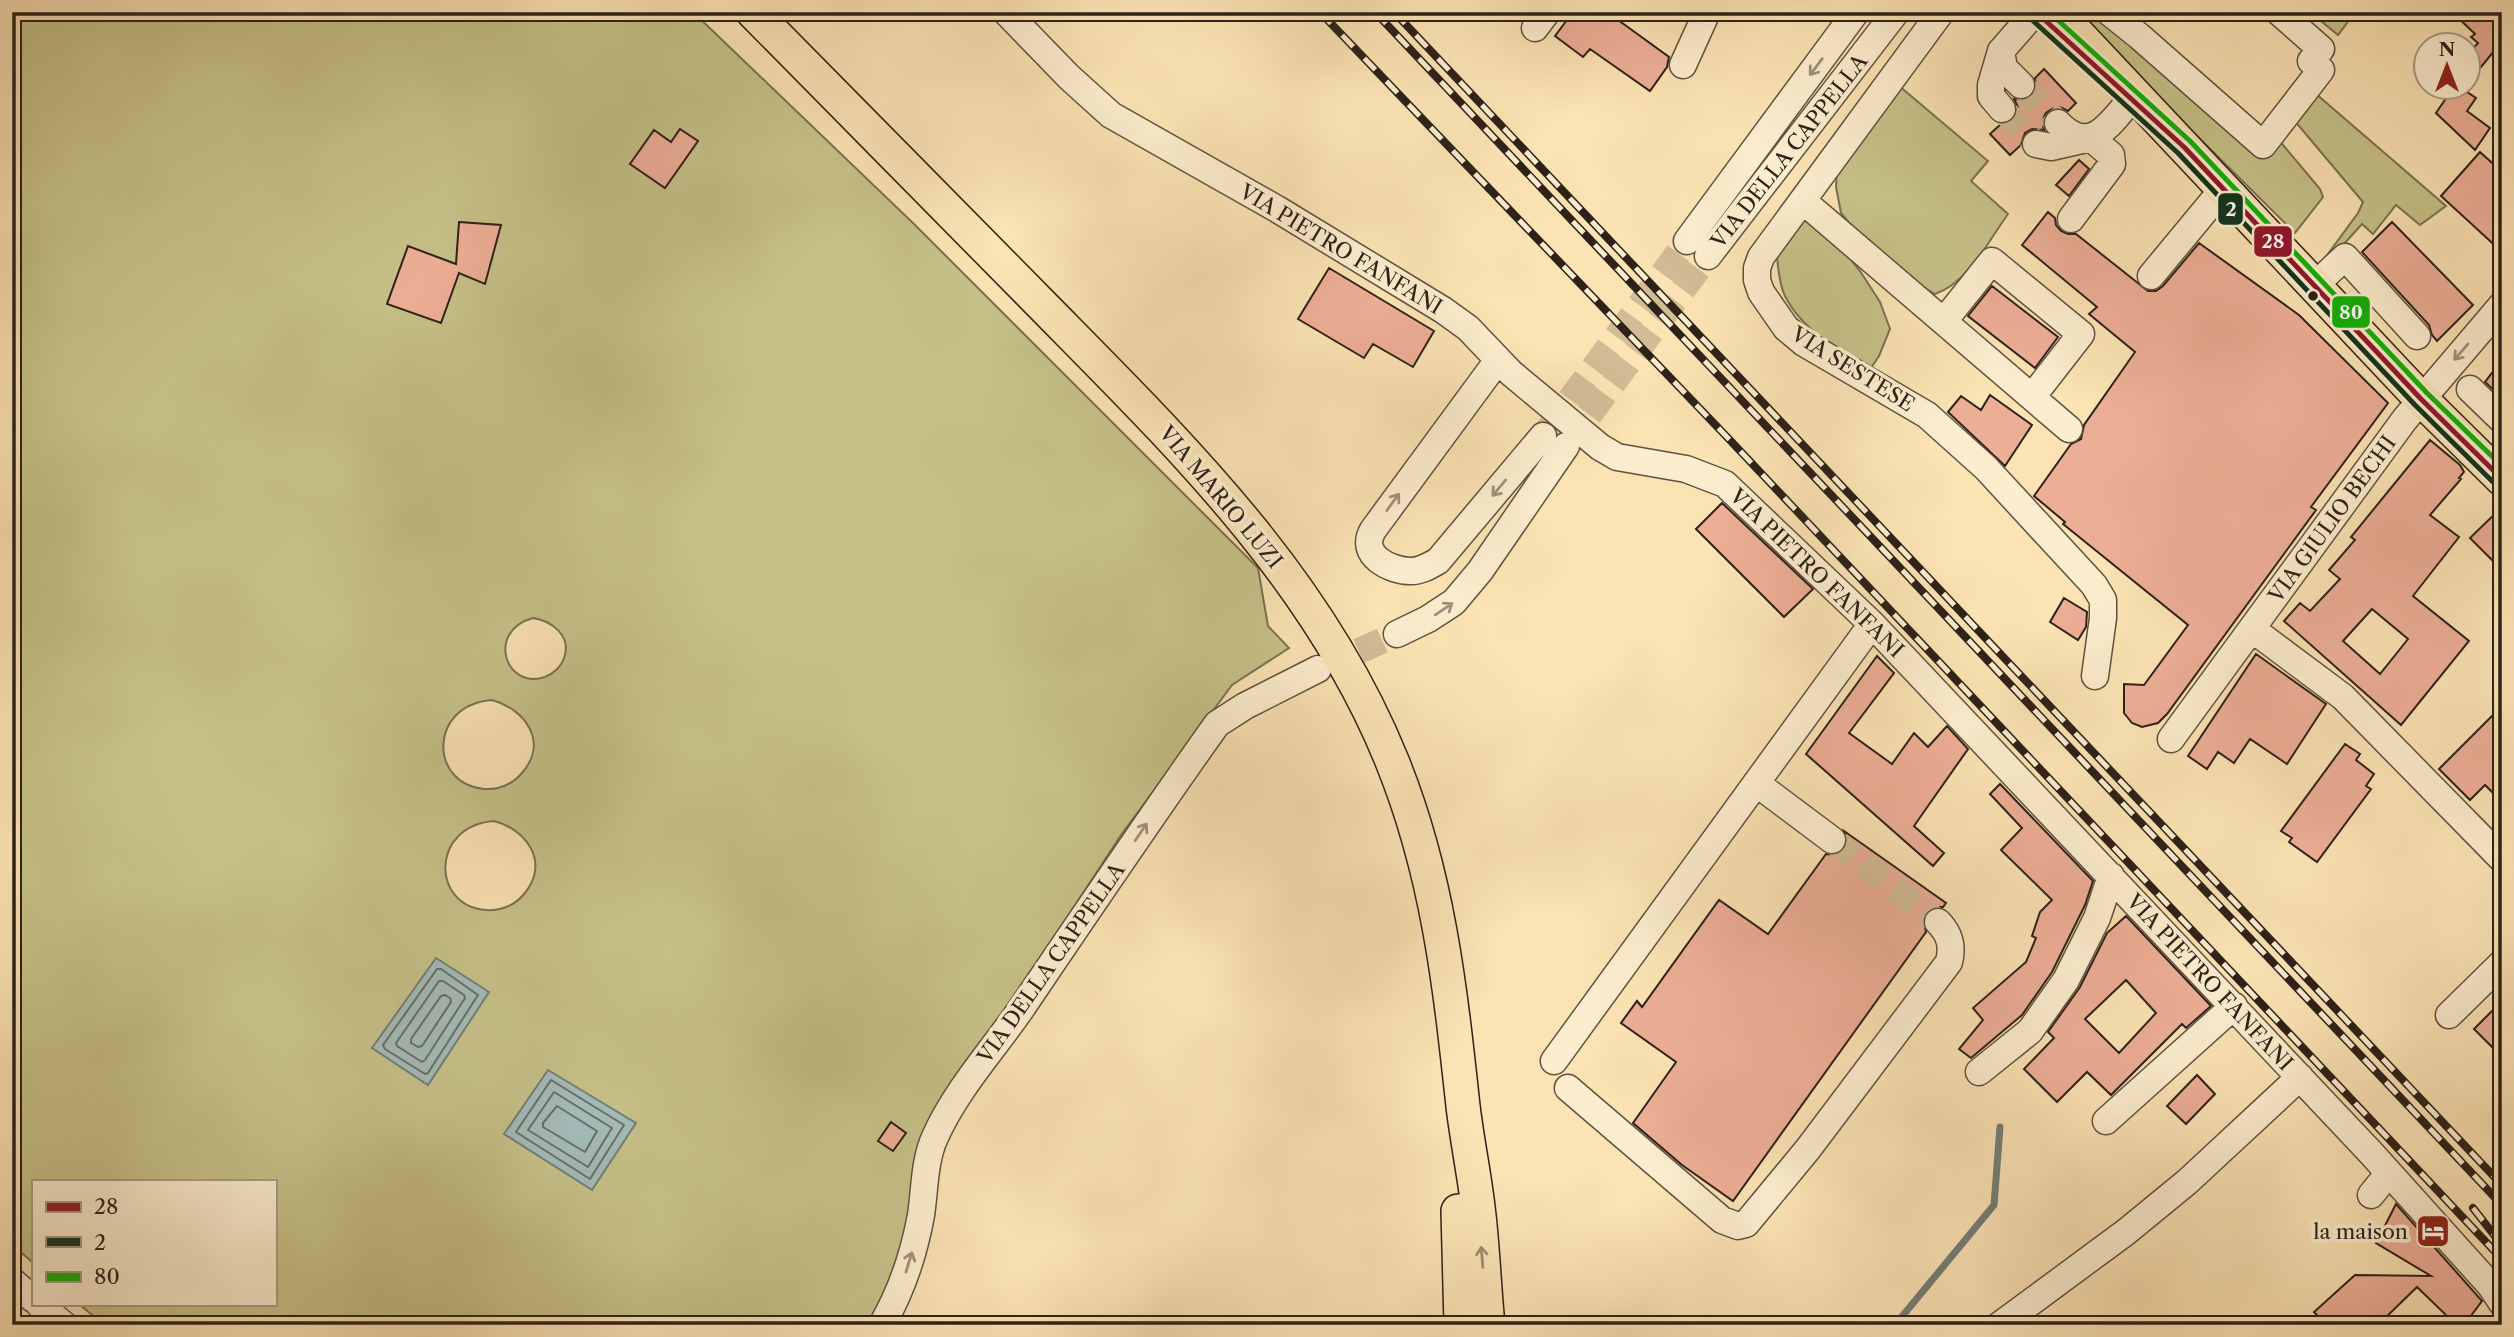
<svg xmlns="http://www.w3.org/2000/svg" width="2514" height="1337" viewBox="0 0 2514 1337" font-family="'Libre Caslon Text',serif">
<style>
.green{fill:#c6c188;stroke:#7a7150;stroke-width:2;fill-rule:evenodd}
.water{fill:#a3bbb8;stroke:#747d78;stroke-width:2}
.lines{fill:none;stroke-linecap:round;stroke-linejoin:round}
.shore{stroke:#686e68;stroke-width:2}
.stream{stroke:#747d78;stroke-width:7}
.building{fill:#edae96;stroke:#2d2118;stroke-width:2;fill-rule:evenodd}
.minor-tunnel{stroke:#d2bc95;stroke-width:26;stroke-dasharray:26 13;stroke-linecap:butt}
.minor-casing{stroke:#60523f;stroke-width:29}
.major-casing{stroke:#2d2118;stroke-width:36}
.minor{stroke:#fcedce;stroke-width:26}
.major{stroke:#fbe3b4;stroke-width:33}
.rail-casing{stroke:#2d2118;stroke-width:8}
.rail{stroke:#fcedce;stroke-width:5;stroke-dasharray:16;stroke-linecap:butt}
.bus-1-casing{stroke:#fcedce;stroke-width:10}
.bus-2-casing{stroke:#fcedce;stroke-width:10}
.bus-3-casing{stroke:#fcedce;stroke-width:10}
.bus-1{stroke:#91172a;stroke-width:5}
.bus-2{stroke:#10331d;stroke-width:5}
.bus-3{stroke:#10b108;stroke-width:5}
.oneway{stroke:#9f917c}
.oneway2{stroke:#9e8c6e}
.bus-dot{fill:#2d2118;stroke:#fcedce;stroke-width:2.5}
.labels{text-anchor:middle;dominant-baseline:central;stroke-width:7;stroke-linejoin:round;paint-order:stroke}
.street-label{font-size:21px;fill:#2d2118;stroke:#fcedce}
.poi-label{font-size:21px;fill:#2d2118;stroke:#fcedce;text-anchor:end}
.line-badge{stroke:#fcedce;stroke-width:2.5}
.badge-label{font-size:19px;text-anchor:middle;font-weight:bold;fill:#fff}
</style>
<rect width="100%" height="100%" fill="#fbe3b4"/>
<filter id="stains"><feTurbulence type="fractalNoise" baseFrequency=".00286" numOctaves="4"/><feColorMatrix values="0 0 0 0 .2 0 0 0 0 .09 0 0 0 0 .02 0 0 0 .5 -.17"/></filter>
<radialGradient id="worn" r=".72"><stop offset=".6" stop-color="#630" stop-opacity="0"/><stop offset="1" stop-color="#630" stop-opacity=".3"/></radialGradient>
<path class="green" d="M 12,12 L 693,12 L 914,224 L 1258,568 L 1268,626 L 1289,648 L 1232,685 L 1121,835 L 922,1140 L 913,1167 L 911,1226 L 872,1325 L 104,1325 L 79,1304 L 275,1304 L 275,1181 L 33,1181 L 33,1263 L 12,1244 ZM 533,618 C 552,621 572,636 564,658 C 561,667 553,674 545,677 C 505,690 486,631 533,618 ZM 492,700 C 525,709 549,742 522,773 C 513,784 499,790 484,789 C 429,784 428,705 492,700 ZM 494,821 C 528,830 550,864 524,894 C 514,906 501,911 486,910 C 431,906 430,826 494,821 Z
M 2072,12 L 2109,12 L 2263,145 L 2273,133 L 2320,189 L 2323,197 L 2295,233 Z
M 2310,12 L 2340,12 L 2350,19 L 2338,35 Z
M 1898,85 L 1988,161 L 1971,181 L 2008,214 C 1987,243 1969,282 1935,294 L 1903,275 L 1868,246 L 1841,213 L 1836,187 L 1837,168 Z
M 2308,87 L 2446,206 L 2420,225 L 2396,205 L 2373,234 L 2362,224 L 2326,264 L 2322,262 L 2358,213 L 2363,202 L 2288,113 Z
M 1804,214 L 1831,235 L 1860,271 L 1880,302 L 1890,329 L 1879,356 L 1871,368 C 1839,351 1802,330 1785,296 C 1778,282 1778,262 1776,248 Z"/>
<path class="water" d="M 436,958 L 489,992 L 428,1085 L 372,1048 Z
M 548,1070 L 636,1123 L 592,1190 L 504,1134 Z"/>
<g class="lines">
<path class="shore" d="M 437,969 L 441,969 L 478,995 L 428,1073 L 425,1074 L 385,1049 L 383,1045 Z
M 439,981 L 443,981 L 464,995 L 465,998 L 425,1060 L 422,1062 L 397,1046 L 396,1043 Z
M 445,995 L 450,998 L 451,1002 L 422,1046 L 418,1047 L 411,1043 L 411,1039 L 441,996 Z
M 551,1080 L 624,1125 L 590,1179 L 516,1132 Z
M 554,1092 L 612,1128 L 588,1167 L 528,1130 Z
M 557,1106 L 597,1131 L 585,1152 L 543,1127 L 543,1123 Z"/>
<path class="stream" d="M 1895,1325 L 1994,1205 L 2000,1127"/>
</g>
<path class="building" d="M 1573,12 L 1607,12 L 1669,57 L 1667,67 L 1650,91 L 1590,49 L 1583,57 L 1555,36 Z
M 2452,12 L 2502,12 L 2502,58 L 2494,51 L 2468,83 L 2468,54 L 2478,43 L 2471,37 L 2475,34 Z
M 2044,69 L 2076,103 L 2068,111 L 2060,107 L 2052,109 L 2046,113 L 2042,121 L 2044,130 L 2032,129 L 2025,133 L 2021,145 L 2010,155 L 1990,134 L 2001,124 L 2013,121 L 2018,107 L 2014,99 L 2024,100 L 2032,97 L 2036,88 L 2035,78 Z
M 2453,88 L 2461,88 L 2476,98 L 2467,111 L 2490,128 L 2475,150 L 2436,113 Z
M 680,129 L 698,141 L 665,188 L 630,164 L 654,130 L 671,142 Z
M 2480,152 L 2502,172 L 2502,252 L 2441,196 Z
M 2079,160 L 2089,169 L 2069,196 L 2056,185 Z
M 2048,212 L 2055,218 L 2056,225 L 2061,231 L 2068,234 L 2076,234 L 2148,291 L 2156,291 L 2163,286 L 2199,243 L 2299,315 L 2388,403 L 2311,507 L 2316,510 L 2167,714 L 2158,723 L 2142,727 L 2132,723 L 2124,713 L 2124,684 L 2144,685 L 2188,625 L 2063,524 L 2065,522 L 2034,496 L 2071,444 L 2081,439 L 2084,425 L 2135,352 L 2089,314 L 2097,307 L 2022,245 Z
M 459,222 L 501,225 L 485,284 L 459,273 L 441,323 L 387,304 L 408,246 L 456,264 Z
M 2392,222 L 2473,305 L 2437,341 L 2432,335 L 2429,325 L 2362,252 Z
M 1329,268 L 1434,331 L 1413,367 L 1373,344 L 1364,358 L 1298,319 Z
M 1992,286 L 2058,337 L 2035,368 L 1968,316 Z
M 2502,360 L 2502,398 L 2485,382 Z
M 1990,395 L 2032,425 L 2005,466 L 1948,412 L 1961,396 L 1981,410 Z
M 2430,440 L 2460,465 L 2464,472 L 2459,478 L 2461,479 L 2430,515 L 2459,537 L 2413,596 L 2469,641 L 2401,725 L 2284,621 L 2300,603 L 2310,611 L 2340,579 L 2329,570 L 2355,540 L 2351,537 ZM 2372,609 L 2408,639 L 2380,674 L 2343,641 Z
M 1722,503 L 1813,589 L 1784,617 L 1696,529 Z
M 2502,507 L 2502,570 L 2470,538 Z
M 2064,598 L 2087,612 L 2086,627 L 2078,640 L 2050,622 Z
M 2256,654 L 2326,704 L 2287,764 L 2250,739 L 2234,763 L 2218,752 L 2207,769 L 2188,756 Z
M 1877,656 L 1894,673 L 1849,733 L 1892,764 L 1914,733 L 1928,747 L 1947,726 L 1968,749 L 1914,826 L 1944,853 L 1933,866 L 1806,754 Z
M 2502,706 L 2502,802 L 2485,785 L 2470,800 L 2439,769 Z
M 2345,744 L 2360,754 L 2356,760 L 2374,774 L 2366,786 L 2371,789 L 2317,862 L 2289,842 L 2292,838 L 2281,831 Z
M 2000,784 L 2093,881 L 2085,905 L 2052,972 L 2022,1015 L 1971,1058 L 1959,1049 L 1983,1020 L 1973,1008 L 2026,962 L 2036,938 L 2032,936 L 2040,912 L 2052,900 L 2001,850 L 2022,828 L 1990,794 Z
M 1844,831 L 1946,903 L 1943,907 L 1934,907 L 1927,911 L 1923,918 L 1926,932 L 1733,1201 L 1682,1165 L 1633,1123 L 1676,1062 L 1621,1023 L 1637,1001 L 1642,1007 L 1719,900 L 1768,934 L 1826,854 L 1838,855 L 1845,849 L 1848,841 Z
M 2126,916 L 2211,1006 L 2186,1028 L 2182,1024 L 2111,1095 L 2087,1072 L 2057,1102 L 2024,1069 L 2054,1038 L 2048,1032 L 2080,987 L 2107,933 ZM 2126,980 L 2156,1013 L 2119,1053 L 2085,1019 Z
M 2502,1001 L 2502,1057 L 2474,1029 Z
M 2197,1075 L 2215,1094 L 2186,1124 L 2167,1106 Z
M 891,1122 L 906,1133 L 893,1151 L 878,1141 Z
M 2396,1204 L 2482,1301 L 2464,1325 L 2438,1325 L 2446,1315 L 2417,1287 L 2378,1325 L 2326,1325 L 2314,1312 L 2355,1275 L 2431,1276 L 2376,1243 Z"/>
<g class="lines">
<path class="minor-tunnel" d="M 2021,85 L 2058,123
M 2002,109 L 2036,144
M 1547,431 L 1687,241
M 1566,446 L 1708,256
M 1323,667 L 1397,634
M 1832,840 L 1938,922"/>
<g class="minor-casing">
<path id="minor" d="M 1006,12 L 1069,77 L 1111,115 L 1277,209 L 1443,310 L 1468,328 L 1511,373 L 1600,447 L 1617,457 L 1686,469 L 1725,484 L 1872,624 L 2372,1154 L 2490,1285 L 2502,1303
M 1941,12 L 1761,257 L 1757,268 L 1757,280 L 1761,292 L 1786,328 L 1804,343 L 1927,415 L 1986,468 L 2094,585 L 2103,600 L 2103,618 L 2095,676
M 2109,12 L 2139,36 L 2263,145 L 2321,70 L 2311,61 L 2321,49 L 2279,12
M 1535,28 L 1547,12
M 2001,51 L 1991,85 L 1991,96 L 2002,109
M 1683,65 L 1707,12
M 2021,85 L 2004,68 L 2001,51 L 2035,12
M 2058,123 C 2092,158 2112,121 2135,94
M 2036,144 L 2051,147 L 2086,139
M 1803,201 L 2069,429
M 2071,219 L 2112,164 L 2111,155 L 2091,138
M 1687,241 L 1856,12
M 1708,256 L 1896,12
M 2151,276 L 2223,189
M 2315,285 L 2345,257 L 2417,336
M 1944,321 L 1992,261 L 2081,334 L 2032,397
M 1498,360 L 1373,530 C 1358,555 1390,571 1411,571 C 1421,571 1429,566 1438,561 L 1543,436
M 2470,389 L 2502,420
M 2252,629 L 2343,697 L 2502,859
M 1397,634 L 1428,619 L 1454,602 L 1480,571 L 1566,446
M 2171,739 L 2405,419 L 2502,305
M 1756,783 L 1832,840
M 2449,1015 L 2502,963
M 1554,1061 L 1872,624
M 1979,1072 L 2030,1031 L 2066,980 L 2097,918 L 2111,876
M 1568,1088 L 1722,1220 L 1738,1226 L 1746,1224 L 1808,1149 L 1949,962 C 1953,946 1950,934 1938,922
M 2106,1121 L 2234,1006
M 2371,1195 L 2388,1174
M 12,1281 L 33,1299
M 39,1304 L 64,1325
M 882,1325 C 902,1290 914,1254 921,1215 C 925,1189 924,1161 935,1137 C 956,1090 992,1051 1021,1009 C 1086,913 1150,818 1217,724 L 1245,706 L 1318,669
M 2000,1325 L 2126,1232 L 2187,1182 L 2300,1077"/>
</g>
<g class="major-casing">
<path id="major" d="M 753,12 C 851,111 948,210 1046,309 C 1180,445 1319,580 1392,761 C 1438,874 1450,986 1463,1106 C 1467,1140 1474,1173 1478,1207 C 1483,1246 1484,1286 1488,1325
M 2057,12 L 2421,399 L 2502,479
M 1458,1211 L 1461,1325"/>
</g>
<use href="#minor" class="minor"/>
<use href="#major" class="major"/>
<g class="rail-casing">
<path id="rail" d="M 1320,12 L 1727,437 L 2502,1259
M 1375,12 L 2502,1205
M 1394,12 L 2502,1185
M 2473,1208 L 2502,1245"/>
</g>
<use href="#rail" class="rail"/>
<g class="bus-1-casing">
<path id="bus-1" d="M 2036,12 L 2184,147 L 2421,399 L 2502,479"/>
</g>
<g class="bus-2-casing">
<path id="bus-2" d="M 2030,18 L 2178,153 L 2415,405 L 2496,485"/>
</g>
<g class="bus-3-casing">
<path id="bus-3" d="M 2049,12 L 2190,141 L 2427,393 L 2502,466"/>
</g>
<use href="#bus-1" class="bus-1"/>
<use href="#bus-2" class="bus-2"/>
<use href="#bus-3" class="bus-3"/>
</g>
<defs><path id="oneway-shaft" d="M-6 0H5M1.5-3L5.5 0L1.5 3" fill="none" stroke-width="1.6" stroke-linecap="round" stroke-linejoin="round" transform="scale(1.75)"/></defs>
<g class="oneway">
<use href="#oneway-shaft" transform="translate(1816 67) rotate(127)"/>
<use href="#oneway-shaft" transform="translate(2461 352) rotate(131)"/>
<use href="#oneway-shaft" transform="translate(1499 488) rotate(130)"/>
<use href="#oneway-shaft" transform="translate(1393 502) rotate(-54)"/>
<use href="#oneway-shaft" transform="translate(1444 609) rotate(-34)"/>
<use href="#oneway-shaft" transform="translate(1141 832) rotate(-56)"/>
<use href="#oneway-shaft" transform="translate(909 1262) rotate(-73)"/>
</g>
<use class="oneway2" href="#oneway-shaft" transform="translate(1482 1257) rotate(-95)"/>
<defs>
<g id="hotel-square" transform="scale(1.75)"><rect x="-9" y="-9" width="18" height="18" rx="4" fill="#8f2418" stroke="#fcedce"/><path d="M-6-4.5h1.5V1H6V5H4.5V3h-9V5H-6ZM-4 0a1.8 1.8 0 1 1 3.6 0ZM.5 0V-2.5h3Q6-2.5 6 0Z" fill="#fff"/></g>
</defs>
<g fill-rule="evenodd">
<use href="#hotel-square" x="2433" y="1231"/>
</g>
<circle class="bus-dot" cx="2313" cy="296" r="6"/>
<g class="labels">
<g class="street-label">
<text transform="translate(1789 151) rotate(-52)">VIA DELLA CAPPELLA</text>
<text transform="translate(1341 249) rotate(31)">VIA PIETRO FANFANI</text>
<text transform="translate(1853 369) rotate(32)">VIA SESTESE</text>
<text transform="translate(1221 497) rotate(50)">VIA MARIO LUZI</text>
<text transform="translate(2332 519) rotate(-54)">VIA GIULIO BECHI</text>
<text transform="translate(1817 573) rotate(44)">VIA PIETRO FANFANI</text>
<text transform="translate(1051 963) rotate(-55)">VIA DELLA CAPPELLA</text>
<text transform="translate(2210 982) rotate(47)">VIA PIETRO FANFANI</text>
</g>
<g class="poi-label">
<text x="2408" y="1231">la maison</text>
</g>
</g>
<g class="line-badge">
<rect x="2217" y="192" width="27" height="34" rx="7" fill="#10331d"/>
<rect x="2253" y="225" width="40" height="33" rx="7" fill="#91172a"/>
<rect x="2331" y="295" width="40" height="34" rx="7" fill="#10b108"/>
</g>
<g class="badge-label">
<text x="2231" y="216">2</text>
<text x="2273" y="248">28</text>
<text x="2351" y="319">80</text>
</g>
<rect width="2514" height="1337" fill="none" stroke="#fbe3b4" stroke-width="42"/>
<rect x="14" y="14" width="2486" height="1309" fill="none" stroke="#2d2118" stroke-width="3.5"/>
<rect x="21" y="21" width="2472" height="1295" fill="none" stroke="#2d2118" stroke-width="2"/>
<rect x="32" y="1180" width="245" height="126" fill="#fcedce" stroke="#a99b85" stroke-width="2"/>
<rect x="46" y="1202" width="35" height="10" fill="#91172a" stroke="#a99b85" stroke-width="2"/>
<text x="94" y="1214" font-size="21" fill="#2d2118">28</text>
<rect x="46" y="1237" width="35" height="10" fill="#10331d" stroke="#a99b85" stroke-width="2"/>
<text x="94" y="1250" font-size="21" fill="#2d2118">2</text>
<rect x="46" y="1272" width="35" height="10" fill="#10b108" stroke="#a99b85" stroke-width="2"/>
<text x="94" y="1284" font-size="21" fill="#2d2118">80</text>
<g transform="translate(2447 66)"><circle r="33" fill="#fcedce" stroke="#a99b85" stroke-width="2"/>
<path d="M0-5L12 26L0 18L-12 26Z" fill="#8f2418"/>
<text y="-10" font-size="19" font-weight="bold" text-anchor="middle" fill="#2d2118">N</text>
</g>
<rect width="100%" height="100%" filter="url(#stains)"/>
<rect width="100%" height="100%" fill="url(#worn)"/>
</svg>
